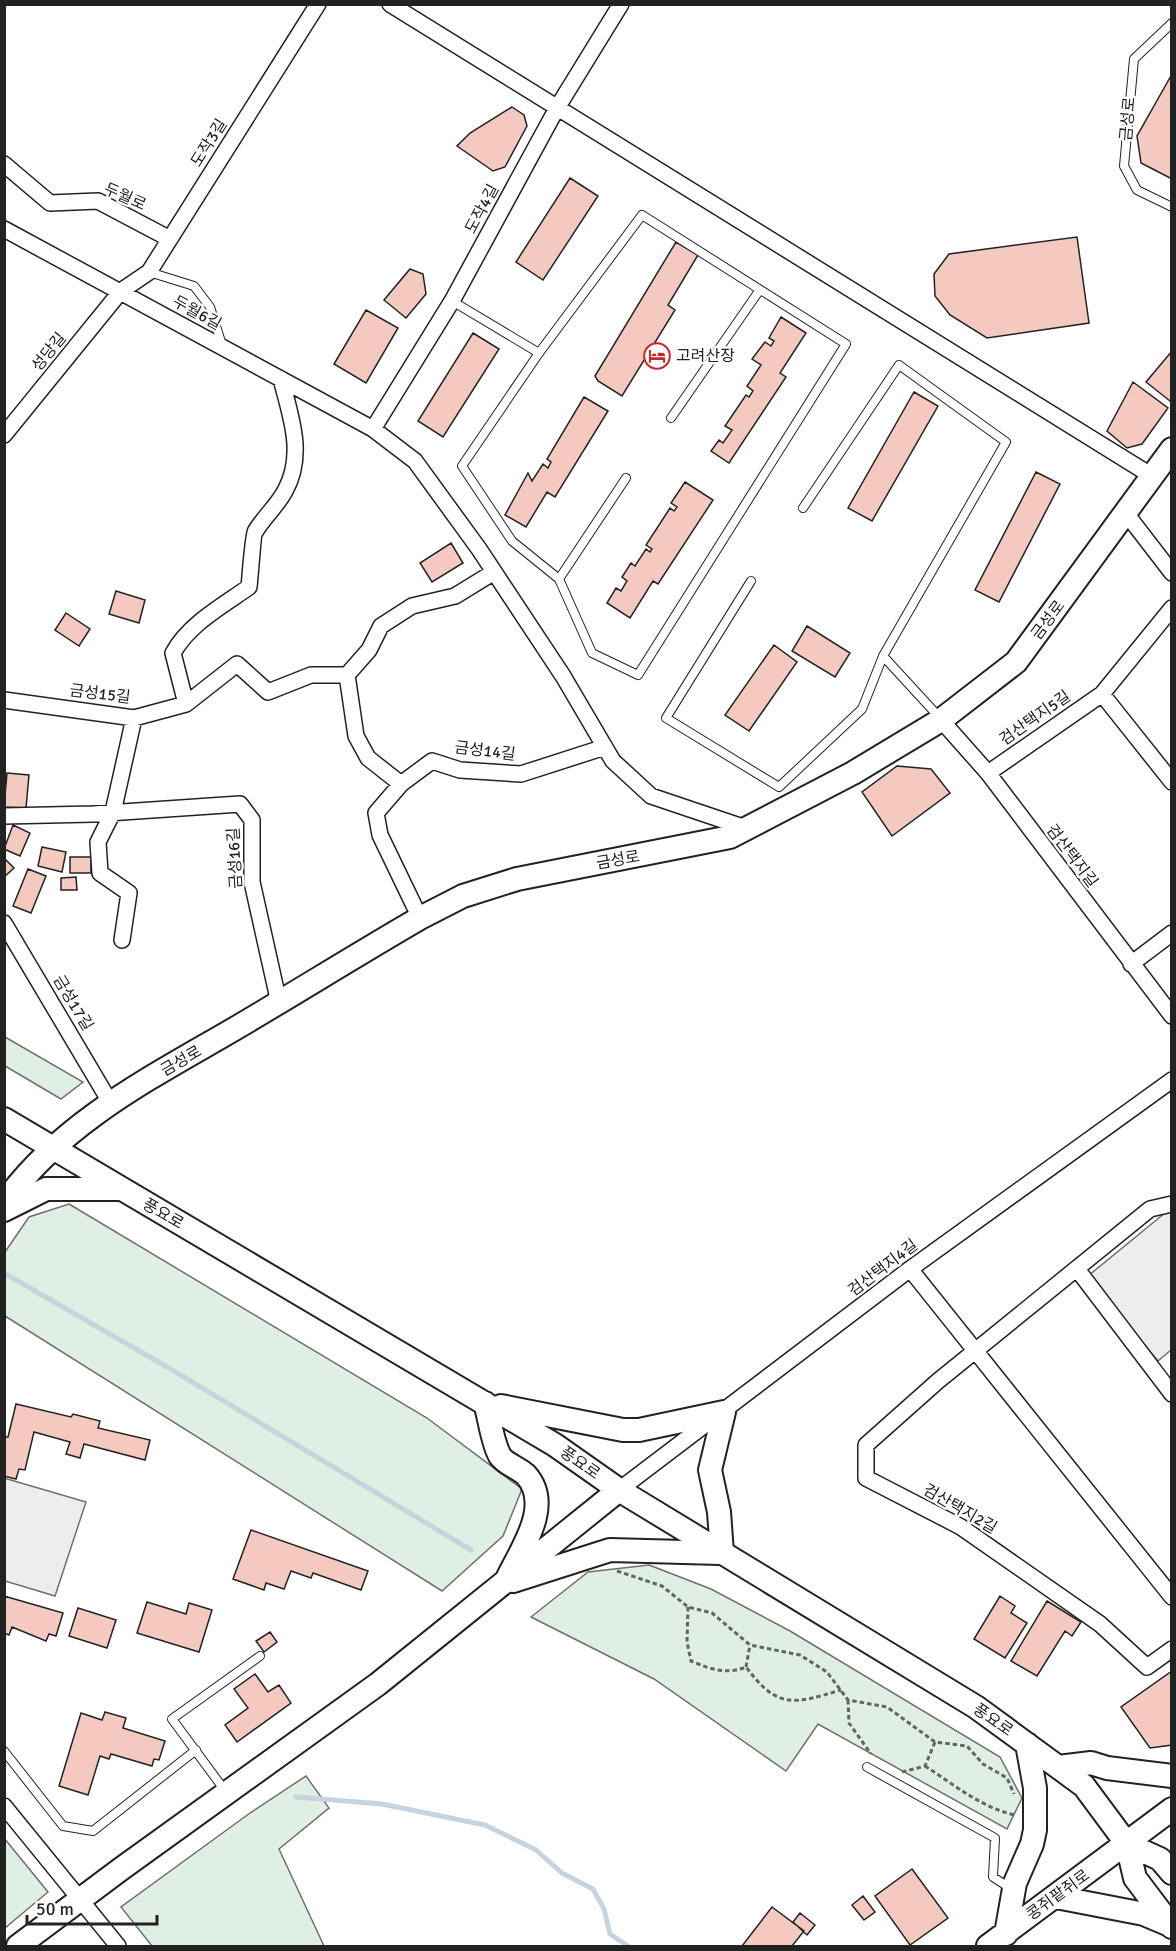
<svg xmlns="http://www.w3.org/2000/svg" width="1176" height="1951" viewBox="0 0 1176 1951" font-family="Signika,'Noto Sans KR',sans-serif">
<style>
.green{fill:#e0efe3;stroke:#6f6f6f;stroke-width:1.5}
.parking{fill:#ededed;stroke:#6f6f6f;stroke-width:1.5}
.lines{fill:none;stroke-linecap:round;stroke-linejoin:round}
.stream{stroke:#c7d3dd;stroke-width:5}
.building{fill:#f3c9c0;stroke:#222;stroke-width:1.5}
.lane-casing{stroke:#222;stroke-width:10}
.street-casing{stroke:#222;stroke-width:18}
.secondary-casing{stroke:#222;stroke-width:26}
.path{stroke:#646464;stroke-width:3;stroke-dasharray:4.5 3;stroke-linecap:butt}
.lane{stroke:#fff;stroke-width:8}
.street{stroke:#fff;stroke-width:15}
.secondary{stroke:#fff;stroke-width:22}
.labels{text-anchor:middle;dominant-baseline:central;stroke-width:4.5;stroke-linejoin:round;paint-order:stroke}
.street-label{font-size:16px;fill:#222;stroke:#fff}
.poi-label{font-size:16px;fill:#222;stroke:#fff;text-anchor:start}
</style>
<rect width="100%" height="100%" fill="#fff"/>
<path class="green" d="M 5,1037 L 83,1082 L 61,1099 L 5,1066 Z
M 69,1204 L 427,1418 L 522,1489 L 503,1536 L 442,1591 L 5,1316 L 5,1252 L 29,1217 Z
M 649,1565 L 711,1589 L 790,1631 L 1000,1757 L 1022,1798 L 1007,1829 L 818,1724 L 786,1771 L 654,1679 L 531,1617 L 588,1572 Z
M 306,1776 L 329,1808 L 279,1849 L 324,1946 L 152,1946 L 121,1907 L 250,1813 Z
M 4,1838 L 48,1892 L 5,1928 L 4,1928 Z"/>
<path class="parking" d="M 1171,1208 L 1171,1350 L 1158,1361 L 1088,1276 Z
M 4,1478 L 86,1502 L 55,1596 L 5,1581 Z"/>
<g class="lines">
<path class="stream" d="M 4,1273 L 174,1371 L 471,1550
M 296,1797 L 382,1804 L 485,1825 L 536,1850 L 562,1873 L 593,1889 L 604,1909 L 610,1934 L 628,1946"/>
</g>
<path class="building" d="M 1172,74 L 1172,179 L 1141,163 L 1137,136 Z
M 512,107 L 524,115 L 527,126 L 505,167 L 493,171 L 457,146 L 470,133 Z
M 570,178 L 598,196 L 543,280 L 516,262 Z
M 1077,237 L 1089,323 L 987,338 L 950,315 L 935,296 L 934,274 L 949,254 Z
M 676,242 L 698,255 L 668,305 L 675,310 L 622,396 L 598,381 L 595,376 Z
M 410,269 L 423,274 L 426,294 L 406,318 L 384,300 Z
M 366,310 L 398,328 L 366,383 L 334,364 Z
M 781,317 L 806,333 L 780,373 L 786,377 L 729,463 L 711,451 L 719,440 L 723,443 L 732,430 L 725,426 L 746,395 L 749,397 L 753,391 L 747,386 L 761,365 L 752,359 L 765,342 L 771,346 L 774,341 L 769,338 Z
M 473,333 L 499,349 L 443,437 L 418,421 Z
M 1172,351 L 1172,398 L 1170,401 L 1146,382 Z
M 1133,382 L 1168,408 L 1142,444 L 1127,448 L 1107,431 Z
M 914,392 L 938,406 L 872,521 L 848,508 Z
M 584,397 L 608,411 L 555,497 L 547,492 L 526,527 L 505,515 L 528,473 L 532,481 L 543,464 L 548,468 L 551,462 L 547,459 Z
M 1036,472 L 1060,484 L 999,602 L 975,590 Z
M 685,482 L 713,500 L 658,584 L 653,581 L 630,618 L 607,603 L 616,588 L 621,591 L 627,581 L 622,577 L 631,563 L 635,566 L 646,549 L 650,552 L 652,549 L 646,545 L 670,508 L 674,511 L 677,507 L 671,503 Z
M 451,543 L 463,563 L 432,582 L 420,563 Z
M 116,591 L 145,600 L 139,623 L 109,614 Z
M 66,613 L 90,629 L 79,646 L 55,630 Z
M 807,626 L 850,653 L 835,677 L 792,651 Z
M 774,645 L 797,662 L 749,731 L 725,715 Z
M 897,766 L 931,769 L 950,793 L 892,836 L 862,792 Z
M 7,773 L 29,775 L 26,808 L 4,807 Z
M 13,825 L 30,833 L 20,856 L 4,849 Z
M 42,847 L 66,852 L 62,872 L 38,866 Z
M 70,857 L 91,857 L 91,873 L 70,873 Z
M 4,858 L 14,868 L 4,877 Z
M 28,869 L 46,876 L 31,913 L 13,906 Z
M 76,877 L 77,890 L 61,890 L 61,878 Z
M 16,1404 L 71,1417 L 73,1414 L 100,1421 L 98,1428 L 150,1440 L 145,1460 L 84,1444 L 80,1458 L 66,1454 L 70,1442 L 34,1432 L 25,1470 L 19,1469 L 16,1479 L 4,1476 L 4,1437 L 8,1437 Z
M 251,1530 L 368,1571 L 361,1590 L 313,1573 L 311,1578 L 291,1571 L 284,1589 L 266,1583 L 264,1590 L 233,1579 Z
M 4,1596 L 63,1613 L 56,1636 L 49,1634 L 46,1641 L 12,1627 L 9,1635 L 4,1633 Z
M 1000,1596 L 1015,1606 L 1011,1613 L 1027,1623 L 1005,1658 L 974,1639 Z
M 1047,1601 L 1081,1622 L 1072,1636 L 1065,1631 L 1037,1676 L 1011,1661 Z
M 147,1602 L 186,1614 L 189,1603 L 212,1610 L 199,1652 L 137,1633 Z
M 78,1608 L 116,1620 L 107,1648 L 69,1636 Z
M 270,1632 L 277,1642 L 264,1652 L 256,1641 Z
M 1172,1671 L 1172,1745 L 1150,1748 L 1121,1707 Z
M 255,1674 L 268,1692 L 279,1685 L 291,1703 L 237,1742 L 225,1725 L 248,1708 L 234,1689 Z
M 105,1712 L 126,1718 L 123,1728 L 165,1741 L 159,1760 L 154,1759 L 152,1766 L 111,1754 L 109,1759 L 100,1756 L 88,1795 L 59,1786 L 81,1713 L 102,1720 Z
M 912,1869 L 948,1918 L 910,1945 L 875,1896 Z
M 863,1896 L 875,1912 L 864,1920 L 852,1905 Z
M 772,1907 L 804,1931 L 792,1946 L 742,1946 Z
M 800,1913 L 815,1925 L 807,1935 L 793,1922 Z"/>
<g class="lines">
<g class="lane-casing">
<path id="lane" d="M 1172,23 L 1134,59 L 1124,166 L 1137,190 L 1172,207
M 642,215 L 846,344 L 638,675 L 592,653 L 559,579 L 512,541 L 462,466 L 539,353 Z
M 149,272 L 194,286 L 210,307 L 222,345
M 452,301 L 539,353
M 671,418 L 759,291
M 803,508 L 899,365 L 1006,442 L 883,656
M 559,579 L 626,478
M 751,581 L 666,718 L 779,787 L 862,709 L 883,656 L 940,718
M 4,1751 L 63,1826 L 93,1831 L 196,1750
M 867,1767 L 995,1838 L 993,1877 L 1010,1888
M 226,1792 L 172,1719 L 260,1656"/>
</g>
<g class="street-casing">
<path id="street" d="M 390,4 L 1152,476
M 4,164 L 50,203 L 98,201 L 170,239
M 4,229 L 373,429 L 415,461 L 479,549 L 563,676 L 613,761 L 651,796 L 749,829
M 373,429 L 452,301 L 557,108 L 621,4
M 4,435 L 121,291 L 149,272 L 318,4
M 1125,512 L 1172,573
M 347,675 L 369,650 L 381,626 L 412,606 L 455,596 L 494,572
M 1102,694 L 1172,782
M 4,700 L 134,718 L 186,704 L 237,664 L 268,692 L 311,675 L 347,675 L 356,736 L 368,758 L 401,784
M 186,704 L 173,653 C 189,624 222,606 249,587 C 250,578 253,535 255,532 C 263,518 277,506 285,491 C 305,455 291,417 281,379
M 941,720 L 988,773 L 1172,1016
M 988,773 L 1102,694 L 1172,608
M 4,816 L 93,814 L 240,804 L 252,820 L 252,882 L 279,1003
M 420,918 L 380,835 L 376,813 L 401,784 L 432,761 L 460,770 L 521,774 L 605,747
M 4,923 L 110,1102
M 122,940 L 129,893 L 100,873 L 98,842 L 113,812 L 134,718
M 1131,964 L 1172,933
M 1172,1204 L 1150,1209 L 938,1381 L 866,1445 L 866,1478 L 961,1527 L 1100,1624 L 1147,1667 L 1172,1649
M 910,1269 L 1172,1597
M 1077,1269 L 1172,1394
M 619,1490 L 910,1269 L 1172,1080
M 4,1806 L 118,1946"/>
</g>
<g class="secondary-casing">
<path id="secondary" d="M 4,1119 L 555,1445 L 619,1490 L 976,1707 L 1084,1786 L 1127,1844 L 1135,1878 L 1172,1927
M 4,1203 C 62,1122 152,1077 236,1028 C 297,992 358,954 420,918 L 463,896 L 517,879 L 730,837 L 853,773 L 941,720 L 1016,662 L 1172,449
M 4,1210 L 46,1189 L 120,1189
M 485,1403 C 490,1419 492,1442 500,1456 C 505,1464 519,1468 526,1475 C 553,1505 522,1548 508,1577
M 501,1406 L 623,1430 L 639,1430 L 724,1412 L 710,1470 L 719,1512 L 722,1553
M 513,1581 L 610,1550 L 720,1553
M 1058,1767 L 1091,1763 L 1107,1768 L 1172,1776
M 1127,1844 L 1160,1859 L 1172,1873
M 1056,1897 L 1144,1914 L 1170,1925
M 1006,1934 L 1015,1883 L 1032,1844 L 1035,1830 L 1035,1788 L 1027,1744
M 18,1946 L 121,1869 L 378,1684 L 619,1490
M 988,1946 L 1172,1809"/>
</g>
<path class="path" d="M 617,1571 L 662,1586 L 688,1607 L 712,1613 L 750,1645 L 800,1655 L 827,1672 L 848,1700 L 887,1707 L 935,1742 L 967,1746 L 983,1764 L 1007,1778 L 1014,1794
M 688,1607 L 687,1642 L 691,1661 C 710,1669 726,1675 746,1667 C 778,1710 794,1704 841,1690
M 746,1667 L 750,1645
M 848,1700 L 849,1723 L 871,1754
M 925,1766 C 953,1784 982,1808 1015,1815
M 902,1772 L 925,1766 L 935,1742"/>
<use href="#lane" class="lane"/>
<use href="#street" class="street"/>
<use href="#secondary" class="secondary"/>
</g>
<defs>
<g id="hotel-ring" transform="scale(1.35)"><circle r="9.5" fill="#fff" stroke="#c62828" stroke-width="1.5"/><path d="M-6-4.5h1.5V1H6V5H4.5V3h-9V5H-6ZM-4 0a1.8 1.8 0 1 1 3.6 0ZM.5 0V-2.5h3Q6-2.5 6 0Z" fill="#c62828"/></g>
</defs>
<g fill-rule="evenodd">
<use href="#hotel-ring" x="657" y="356"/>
</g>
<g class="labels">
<g class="street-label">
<text transform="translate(1128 119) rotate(-85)">금성로</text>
<text transform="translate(209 143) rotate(-58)">도작3길</text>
<text transform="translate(125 197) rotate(24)">두월로</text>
<text transform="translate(482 209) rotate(-62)">도작4길</text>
<text transform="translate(197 313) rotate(29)">두월6길</text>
<text transform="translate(49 352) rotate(-51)">성당길</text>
<text transform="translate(1048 620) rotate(-53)">금성로</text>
<text transform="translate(100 694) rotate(7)">금성15길</text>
<text transform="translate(1035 718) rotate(-35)">검산택지5길</text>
<text transform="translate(485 751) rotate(7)">금성14길</text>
<text transform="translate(1072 856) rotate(53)">검산택지길</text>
<text transform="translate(235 858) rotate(-93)">금성16길</text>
<text transform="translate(618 860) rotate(-10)">금성로</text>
<text transform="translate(73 1003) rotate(59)">금성17길</text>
<text transform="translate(181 1061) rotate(-30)">금성로</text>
<text transform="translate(163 1214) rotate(30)">풍요로</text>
<text transform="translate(883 1268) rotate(-37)">검산택지4길</text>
<text transform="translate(580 1463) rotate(35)">풍요로</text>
<text transform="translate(960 1509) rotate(30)">검산택지2길</text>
<text transform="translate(993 1720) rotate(35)">풍요로</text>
<text transform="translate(1058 1895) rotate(-36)">콩쥐팥쥐로</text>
</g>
<g class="poi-label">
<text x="676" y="356">고려산장</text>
</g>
</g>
<rect width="1176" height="1951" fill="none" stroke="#222222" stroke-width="12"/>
<path d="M27 1915v9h130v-9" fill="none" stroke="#222222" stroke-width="3"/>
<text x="36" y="1915" font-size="18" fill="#222222" stroke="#ffffff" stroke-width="4.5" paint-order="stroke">50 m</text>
</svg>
